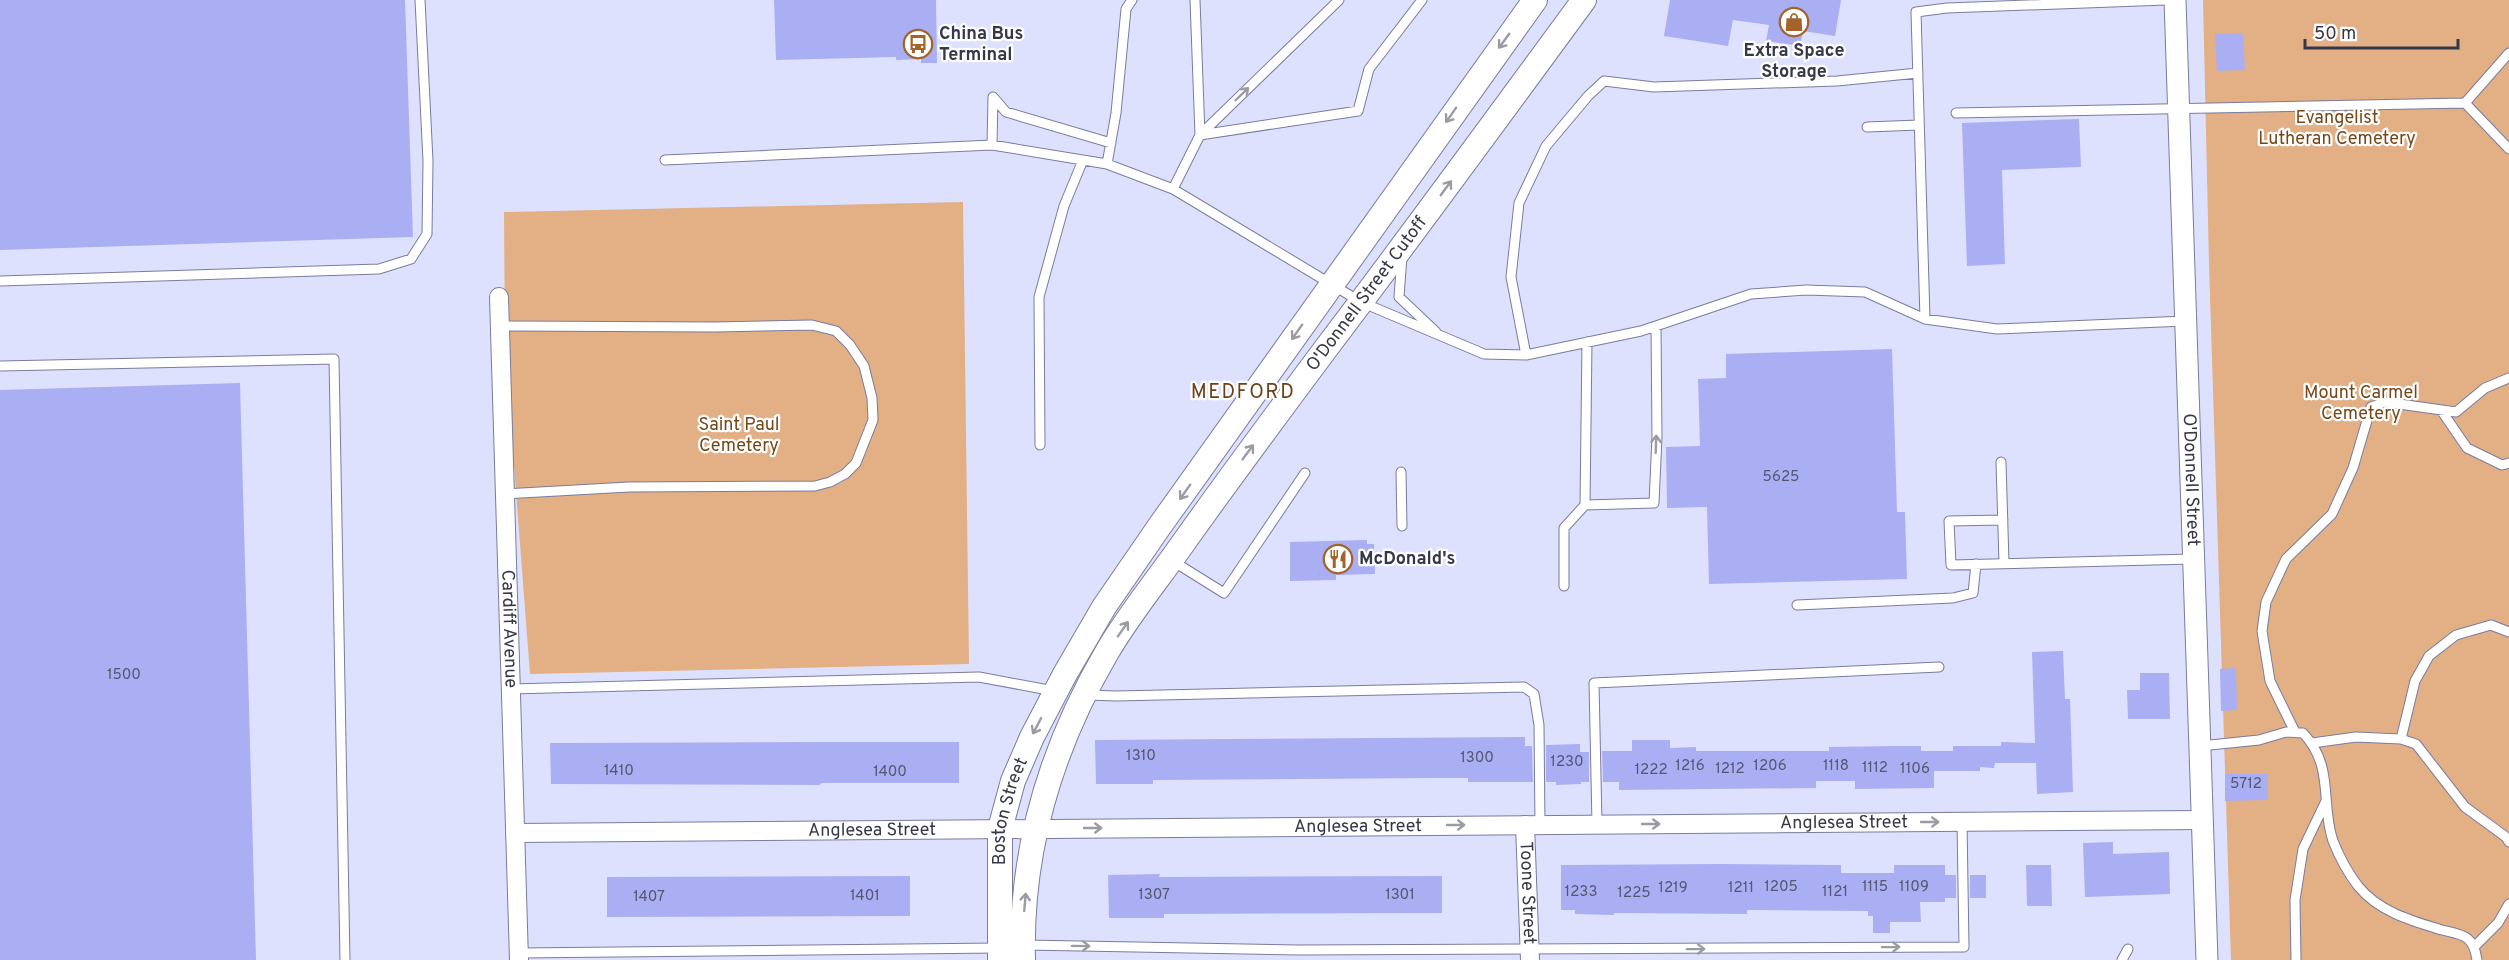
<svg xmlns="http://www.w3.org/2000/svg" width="2509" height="960" viewBox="0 0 2509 960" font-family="Overpass,sans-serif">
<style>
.green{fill:#e3af85}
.building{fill:#a9aff2}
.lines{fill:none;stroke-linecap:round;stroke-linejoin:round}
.service-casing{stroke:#797c9c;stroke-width:11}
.minor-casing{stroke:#797c9c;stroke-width:20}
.tertiary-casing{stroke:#797c9c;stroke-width:23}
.secondary-casing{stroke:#797c9c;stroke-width:26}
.service{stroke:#fff;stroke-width:9}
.minor{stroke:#fff;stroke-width:18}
.tertiary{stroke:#fff;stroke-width:21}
.secondary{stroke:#fff;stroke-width:24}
.oneway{stroke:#9b9ca3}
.labels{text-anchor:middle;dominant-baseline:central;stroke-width:4.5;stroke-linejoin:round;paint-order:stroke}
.number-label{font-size:15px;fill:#545672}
.poi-label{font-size:18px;font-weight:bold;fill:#373847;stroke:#fff;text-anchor:start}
.park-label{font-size:18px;fill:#774617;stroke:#fff}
.street-label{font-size:18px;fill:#373847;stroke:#fff}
.neighbourhood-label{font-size:20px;letter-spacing:1.5px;fill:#6c4119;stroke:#fff}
</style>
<rect width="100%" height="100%" fill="#dee1fe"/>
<path class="green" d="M 2203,0 L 2509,0 L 2509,960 L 2231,960 L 2209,264 Z
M 963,202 L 969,664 L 530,674 L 505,349 L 504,212 Z"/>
<path class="building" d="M 0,0 L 405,0 L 413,237 L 0,250 Z
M 774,0 L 936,0 L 937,63 L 921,63 L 921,59 L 896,60 L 896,57 L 776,60 Z
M 1670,0 L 1841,0 L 1835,36 L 1803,31 L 1800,46 L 1766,41 L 1769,25 L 1733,20 L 1728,46 L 1664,36 Z
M 2243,33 L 2245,70 L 2217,71 L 2215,34 Z
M 2079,119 L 2081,167 L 2002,170 L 2005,264 L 1967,266 L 1962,123 Z
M 1892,349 L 1897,512 L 1905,512 L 1907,579 L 1709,584 L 1707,507 L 1667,508 L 1666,447 L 1700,446 L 1698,379 L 1726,378 L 1726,354 Z
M 240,383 L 256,960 L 0,960 L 0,390 Z
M 1367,540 L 1367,544 L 1374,544 L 1375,574 L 1336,575 L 1336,580 L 1290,581 L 1290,542 Z
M 2063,651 L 2065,699 L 2070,699 L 2073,792 L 2037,794 L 2036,763 L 1995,763 L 1994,768 L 1980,767 L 1980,771 L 1934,771 L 1934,788 L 1855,789 L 1855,781 L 1816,781 L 1816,788 L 1619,790 L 1619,782 L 1603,782 L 1602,751 L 1632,751 L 1632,740 L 1670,740 L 1670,748 L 1696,747 L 1696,751 L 1829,751 L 1829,747 L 1895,746 L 1921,746 L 1921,751 L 1953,751 L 1953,746 L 2001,746 L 2001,742 L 2035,743 L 2032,652 Z
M 2236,668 L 2237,710 L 2221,711 L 2220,669 Z
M 2140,673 L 2169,673 L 2170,719 L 2128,719 L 2127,690 L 2140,690 Z
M 1525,737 L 1525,746 L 1532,746 L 1533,782 L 1468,782 L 1468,778 L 1430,778 L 1153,780 L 1153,784 L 1096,784 L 1095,740 Z
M 825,742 L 959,742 L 959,783 L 822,783 L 819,785 L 551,784 L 550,743 Z
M 1580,744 L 1580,752 L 1589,752 L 1589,782 L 1581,782 L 1581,784 L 1556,785 L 1556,782 L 1546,782 L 1546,745 Z
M 2225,774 L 2268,774 L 2268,800 L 2225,801 Z
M 2113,842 L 2113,854 L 2169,852 L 2170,894 L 2085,897 L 2083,843 Z
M 1722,864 L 1841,865 L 1841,873 L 1894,873 L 1894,865 L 1945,865 L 1945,875 L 1956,875 L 1956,898 L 1945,898 L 1945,902 L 1920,902 L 1921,922 L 1890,922 L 1890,933 L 1873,933 L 1873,916 L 1868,916 L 1868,911 L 1747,910 L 1747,914 L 1614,913 L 1614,915 L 1575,914 L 1575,910 L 1561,910 L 1561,865 Z
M 2026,865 L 2051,865 L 2052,906 L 2027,906 Z
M 1160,874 L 1159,877 L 1442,876 L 1442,913 L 1164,914 L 1164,918 L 1109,918 L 1108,875 Z
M 1970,875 L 1986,875 L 1986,898 L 1970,898 Z
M 910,876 L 910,916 L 607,917 L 607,877 Z"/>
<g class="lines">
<g class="service-casing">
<path id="service" d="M 993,97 L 1006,112 L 1111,143
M 2465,103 L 2509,149
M 1956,113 L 2465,103 L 2509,53
M 1867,127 L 1919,125
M 1200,135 L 1358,111 L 1369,69 L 1422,0
M 1200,135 L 1339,0
M 992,145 L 993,97
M 665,160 L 992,145 L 1107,164 L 1173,189 L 1361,302 L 1484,354 L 1526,355 L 1641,331 L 1751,294 L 1806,290 L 1865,292 L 1925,319 L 1997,329 L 2185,321
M 1107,164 L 1116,113 L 1126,9 L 1132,0
M 1173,189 L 1200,135 L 1195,0
M 1402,256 L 1399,297 L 1436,332
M 0,281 L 379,269 L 411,259 L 427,234 L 428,161 L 420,0
M 1925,319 L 1916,12 L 1947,8 L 2166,0
M 500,326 L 714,327 L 812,325 L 836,331 L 850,345 L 864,366 L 872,398 L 873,420 L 856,463 L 845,474 L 830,482 L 815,486 L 629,487 L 505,494
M 1526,355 L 1511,277 L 1519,203 L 1546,146 L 1588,96 L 1604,81 L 1654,87 L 1837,81 L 1918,73
M 0,366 L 334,359 L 345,960
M 2441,410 L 2467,448 L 2502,465 L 2509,463
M 1040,445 L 1039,297 L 1064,206 L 1083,160
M 2001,462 L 2004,563
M 1401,472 L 1402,526
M 1585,505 L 1587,342
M 2003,520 L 1949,521 L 1951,565 L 2193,559
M 1171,560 L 1224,593 L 1305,473
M 1564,586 L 1564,528 L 1585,505 L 1654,503 L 1657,437 L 1656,327
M 1797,605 L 1953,598 L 1973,593 L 1976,564
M 511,689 L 979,677 L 1054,691
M 1085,695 L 1117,696 L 1524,687 L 1534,694 L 1539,725 L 1540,825
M 2295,732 L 2270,681 L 2262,631 L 2266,602 L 2286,559 L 2332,514 L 2353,468 L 2371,407 L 2385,402 L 2456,412 L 2485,388 L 2509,378
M 2401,739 L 2415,681 L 2429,656 L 2456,635 L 2491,625 L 2509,632
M 2312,743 L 2356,737 L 2401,739 L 2416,744 L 2465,807 L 2506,837 L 2509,842
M 2200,746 L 2259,740 L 2286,732 L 2303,733 C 2335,767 2320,803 2333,841 C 2339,856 2348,873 2358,886 C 2379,912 2412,921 2442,930 C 2450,932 2463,934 2468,939 C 2474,944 2476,953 2477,960
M 1597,824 L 1594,683 L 1939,667
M 1025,945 L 1299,950 L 1964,947 L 1962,822
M 2474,947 L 2498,923 L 2509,904
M 519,953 L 999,948
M 2122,960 L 2128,949
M 2296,960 L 2295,900 L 2303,849 L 2326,801"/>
</g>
<g class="minor-casing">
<g id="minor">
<path id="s1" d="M 499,297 L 519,960"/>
<path id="s2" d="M 1525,825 L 1530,960"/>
<path id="s3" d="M 515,833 L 2202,820"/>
</g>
</g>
<g class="tertiary-casing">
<g id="tertiary">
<path id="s4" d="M 2175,0 L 2207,960"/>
</g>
</g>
<g class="secondary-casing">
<g id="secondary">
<path id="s5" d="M 1000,960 L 1000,829 L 1013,781 L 1032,737 L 1065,674 L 1104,607 L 1159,527 L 1535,0"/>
<path id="s6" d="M 1023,960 C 1020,850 1052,746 1107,652 C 1128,616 1155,583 1179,549 C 1227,481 1277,414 1327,347 C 1414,232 1499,116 1584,0"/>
</g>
</g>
<use href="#service" class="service"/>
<use href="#minor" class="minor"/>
<use href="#tertiary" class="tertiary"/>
<use href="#secondary" class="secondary"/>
</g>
<defs><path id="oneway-shaft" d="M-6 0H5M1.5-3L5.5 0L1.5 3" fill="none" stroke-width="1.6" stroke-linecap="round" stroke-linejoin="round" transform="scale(1.5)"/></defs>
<g class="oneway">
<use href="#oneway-shaft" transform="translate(1504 41) rotate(126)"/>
<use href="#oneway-shaft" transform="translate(1242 94) rotate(-44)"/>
<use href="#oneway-shaft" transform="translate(1451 115) rotate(125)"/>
<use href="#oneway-shaft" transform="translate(1446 188) rotate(-54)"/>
<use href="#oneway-shaft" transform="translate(1297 332) rotate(125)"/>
<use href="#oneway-shaft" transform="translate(1656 444) rotate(-88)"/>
<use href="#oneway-shaft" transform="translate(1248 452) rotate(-53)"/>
<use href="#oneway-shaft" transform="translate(1185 492) rotate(125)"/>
<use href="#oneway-shaft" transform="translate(1123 629) rotate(-55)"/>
<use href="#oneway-shaft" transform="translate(1037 726) rotate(118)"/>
<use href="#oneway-shaft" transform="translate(1930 822)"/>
<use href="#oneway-shaft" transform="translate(1651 824)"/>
<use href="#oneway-shaft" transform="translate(1456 825)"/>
<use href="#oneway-shaft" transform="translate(1093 828)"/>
<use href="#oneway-shaft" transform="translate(1025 902) rotate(-85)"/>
<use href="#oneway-shaft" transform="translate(1081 946) rotate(1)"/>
<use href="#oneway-shaft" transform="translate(1891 947) rotate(-1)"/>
<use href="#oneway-shaft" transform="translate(1696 949) rotate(-1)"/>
</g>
<defs>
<g id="shop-ring" transform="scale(1.5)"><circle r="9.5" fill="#fff" stroke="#a3642b" stroke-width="1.5"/><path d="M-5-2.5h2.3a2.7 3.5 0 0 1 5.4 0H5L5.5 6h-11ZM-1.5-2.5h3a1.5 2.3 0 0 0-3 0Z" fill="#a3642b"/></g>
<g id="bus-ring" transform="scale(1.5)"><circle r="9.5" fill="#fff" stroke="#a3642b" stroke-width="1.5"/><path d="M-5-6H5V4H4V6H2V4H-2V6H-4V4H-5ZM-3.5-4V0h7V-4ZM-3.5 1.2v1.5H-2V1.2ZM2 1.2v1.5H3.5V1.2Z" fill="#a3642b"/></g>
<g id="restaurant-ring" transform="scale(1.5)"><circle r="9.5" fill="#fff" stroke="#a3642b" stroke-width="1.5"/><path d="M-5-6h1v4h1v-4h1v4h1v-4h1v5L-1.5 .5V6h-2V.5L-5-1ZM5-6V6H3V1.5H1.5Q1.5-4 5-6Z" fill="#a3642b"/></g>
</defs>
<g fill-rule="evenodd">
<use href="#shop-ring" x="1794" y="22"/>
<use href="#bus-ring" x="918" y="44"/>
<use href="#restaurant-ring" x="1338" y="559"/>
</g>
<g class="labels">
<g class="number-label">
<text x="1781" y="477">5625</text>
<text x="124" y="675">1500</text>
<text x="1141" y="756">1310</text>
<text x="1477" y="758">1300</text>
<text x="1567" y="762">1230</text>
<text x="1690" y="766">1216</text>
<text x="1770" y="766">1206</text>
<text x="1836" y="766">1118</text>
<text x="1875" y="768">1112</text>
<text x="1730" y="769">1212</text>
<text x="1915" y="769">1106</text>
<text x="1651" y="770">1222</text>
<text x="619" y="771">1410</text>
<text x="890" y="772">1400</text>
<text x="2246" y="784">5712</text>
<text x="1781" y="887">1205</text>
<text x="1875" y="887">1115</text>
<text x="1914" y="887">1109</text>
<text x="1673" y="888">1219</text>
<text x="1741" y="888">1211</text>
<text x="1581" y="892">1233</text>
<text x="1835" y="892">1121</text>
<text x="1634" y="893">1225</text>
<text x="1154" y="895">1307</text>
<text x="1400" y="895">1301</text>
<text x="865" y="896">1401</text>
<text x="649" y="897">1407</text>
</g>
<g class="poi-label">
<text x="939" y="34">China Bus<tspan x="939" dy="21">Terminal</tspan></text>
<text x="1794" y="51" text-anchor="middle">Extra Space<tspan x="1794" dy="21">Storage</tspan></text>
<text x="1359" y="559">McDonald's</text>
</g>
<g class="park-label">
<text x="2337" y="118">Evangelist<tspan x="2337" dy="21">Lutheran Cemetery</tspan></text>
<text x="2361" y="393">Mount Carmel<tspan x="2361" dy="21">Cemetery</tspan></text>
<text x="739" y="425">Saint Paul<tspan x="739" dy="21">Cemetery</tspan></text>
</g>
<g class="street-label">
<text stroke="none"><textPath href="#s6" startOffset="766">O'Donnell Street Cutoff</textPath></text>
<text stroke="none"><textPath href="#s4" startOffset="480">O'Donnell Street</textPath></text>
<text stroke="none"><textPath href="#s1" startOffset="332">Cardiff Avenue</textPath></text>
<text stroke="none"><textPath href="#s5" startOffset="150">Boston Street</textPath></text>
<text stroke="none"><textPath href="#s3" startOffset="1329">Anglesea Street</textPath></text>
<text stroke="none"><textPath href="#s3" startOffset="843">Anglesea Street</textPath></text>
<text stroke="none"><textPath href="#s3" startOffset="357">Anglesea Street</textPath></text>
<text stroke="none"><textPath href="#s2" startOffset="68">Toone Street</textPath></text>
</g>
<g class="neighbourhood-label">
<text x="1243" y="393">MEDFORD</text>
</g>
</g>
<path d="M2305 39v9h153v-9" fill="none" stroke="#373847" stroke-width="3"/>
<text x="2314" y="39" font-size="18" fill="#373847" stroke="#ffffff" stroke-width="4.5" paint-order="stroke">50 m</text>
</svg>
